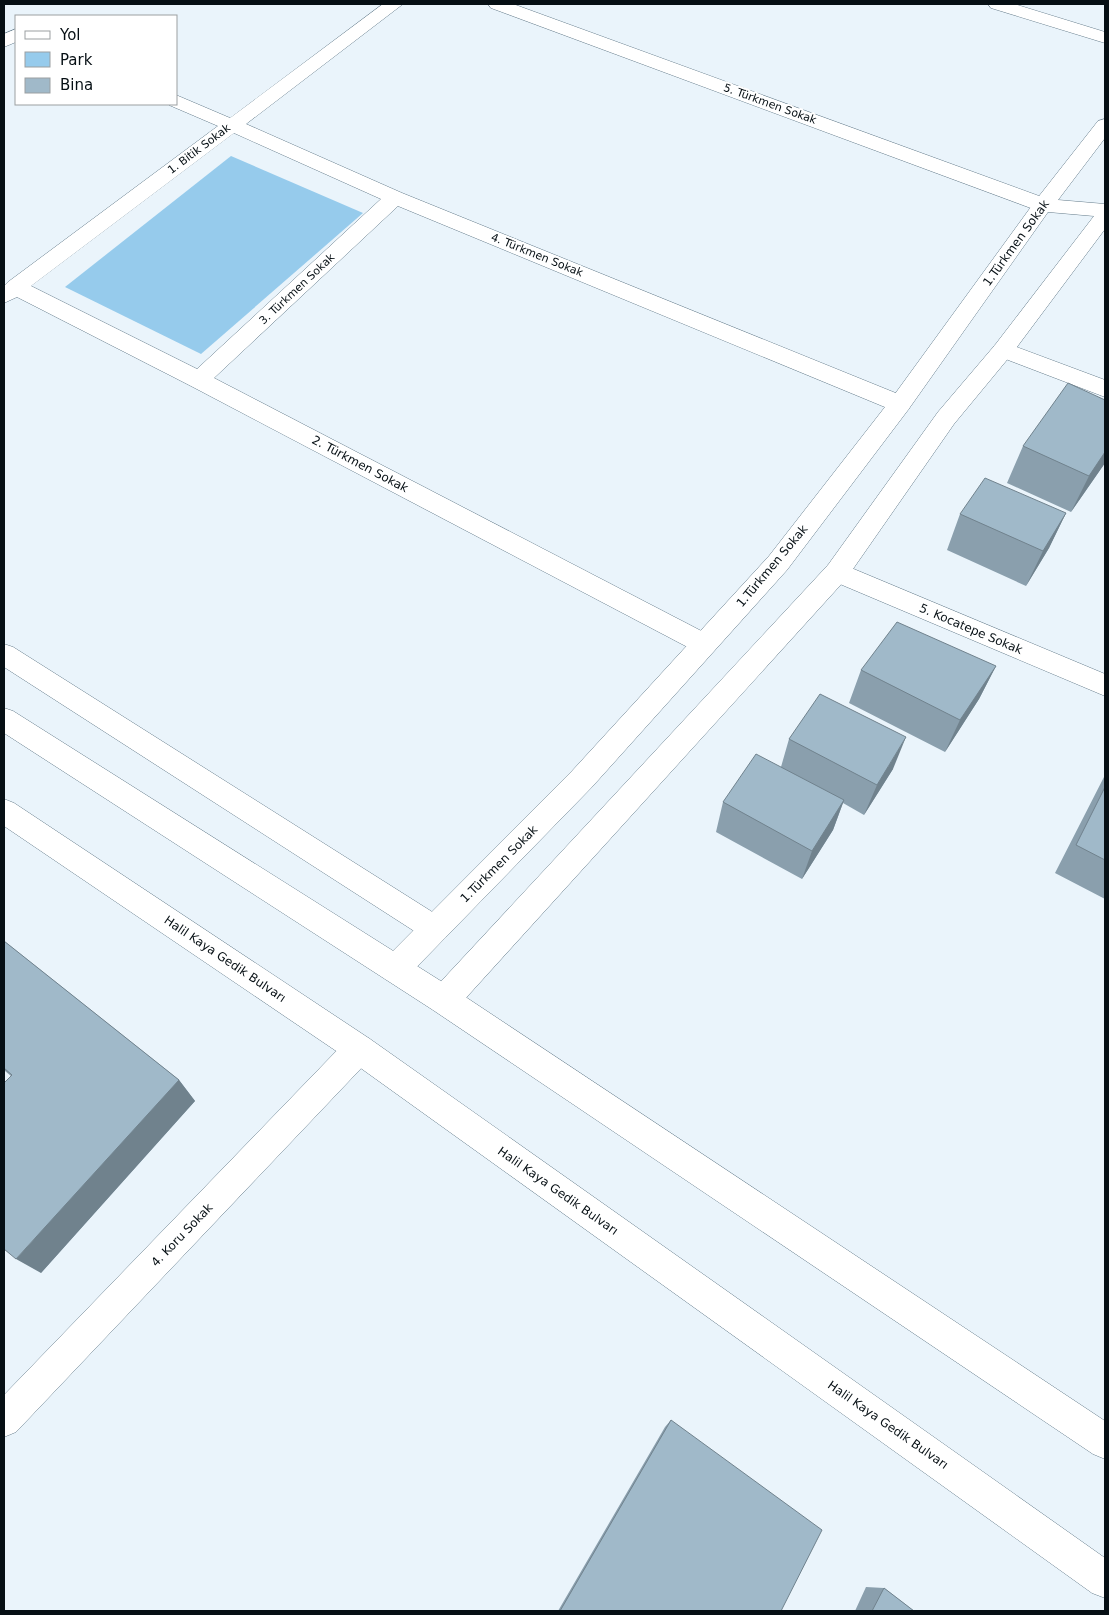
<svg xmlns="http://www.w3.org/2000/svg" width="1109" height="1615" viewBox="0 0 1109 1615" font-family="'DejaVu Sans',sans-serif">
<style>
.green{fill:#96cbec}
.lines{fill:none;stroke-linecap:round;stroke-linejoin:round}
.minor-casing{stroke:#657c8b;stroke-width:1}
.tertiary-casing{stroke:#657c8b;stroke-width:1}
.trunk-casing{stroke:#657c8b;stroke-width:1}
.minor{fill:#fff;fill-rule:evenodd}
.tertiary{fill:#fff;fill-rule:evenodd}
.trunk{fill:#fff;fill-rule:evenodd}
.wall{fill:#8a9fad}
.shaded-wall{fill:#70828d}
.building{fill:#a0b9c9;stroke:#70828d}
.labels{text-anchor:middle;dominant-baseline:central;stroke-width:4;stroke-linejoin:round;paint-order:stroke}
.far-street-label{font-size:11px;fill:#060f14;stroke:#fff}
.street-label{font-size:12px;fill:#060f14;stroke:#fff}
</style>
<rect width="100%" height="100%" fill="#eaf4fb"/>
<path class="green" d="M 231,156 L 363,213 L 201,354 L 65,287 Z"/>
<g class="lines">
<g class="minor-casing">
<path id="minor" d="M 383,4 L 403,4 L 246,124 L 402,193 L 908,398 L 911,404 L 908,410 L 900,412 L 892,410 L 398,206 L 214,378 L 713,637 L 717,644 L 713,651 L 704,654 L 695,651 L 191,386 L 17,297 L 4,303 L 4,286 L 8,282 L 218,126 L 169,105 L 168,104 L 176,104 L 176,95 L 230,118 ZM 234,133 L 381,199 L 197,369 L 31,286 Z
M 488,4 L 513,4 L 1050,200 L 1053,205 L 1050,210 L 1043,211 L 1036,210 L 491,8 Z
M 988,4 L 1014,4 L 1105,32 L 1105,43 L 991,8 Z
M 16,29 L 16,42 L 4,47 L 4,34 Z
M 1003,342 L 1105,380 L 1105,397 L 995,355 L 992,350 L 995,345 Z
M 837,562 L 1105,674 L 1105,696 L 828,579 L 825,572 L 828,565 Z
M 4,644 L 13,647 L 445,920 L 449,929 L 445,938 L 435,942 L 425,938 L 4,667 Z
M 359,1034 L 370,1039 L 374,1049 L 370,1059 L 16,1432 L 4,1437 L 4,1395 L 348,1039 Z"/>
</g>
<g class="tertiary-casing">
<path id="tertiary" d="M 1105,119 L 1105,138 L 1058,200 L 1105,204 L 1105,229 L 1011,355 L 954,424 L 846,579 L 455,1010 L 444,1014 L 433,1010 L 429,1000 L 433,990 L 828,565 L 938,412 L 995,345 L 1094,216 L 1048,212 L 908,410 L 787,570 L 592,787 L 405,979 L 395,983 L 385,979 L 380,969 L 385,959 L 572,771 L 769,556 L 892,398 L 1036,200 L 1098,121 Z"/>
</g>
<g class="trunk-casing">
<path id="trunk" d="M 4,708 L 13,711 L 455,990 L 1105,1421 L 1105,1459 L 1093,1454 L 433,1010 L 4,733 Z
M 4,799 L 14,803 L 370,1039 L 1105,1558 L 1105,1598 L 1092,1593 L 348,1059 L 4,826 Z"/>
</g>
<use href="#minor" class="minor"/>
<use href="#tertiary" class="tertiary"/>
<use href="#trunk" class="trunk"/>
</g>
<path class="wall" d="M 1105,400 L 1105,463 L 1071,512 L 1007,483 L 1023,446 Z
M 1066,513 L 1049,548 L 1026,586 L 947,550 L 960,514 Z
M 996,666 L 979,699 L 945,752 L 849,703 L 861,670 Z
M 789,739 L 893,769 L 864,815 L 843,803 L 833,830 L 802,879 L 716,832 L 723,802 L 781,767 Z
M 1105,775 L 1105,899 L 1055,873 Z
M 4,941 L 179,1080 L 195,1101 L 41,1273 L 11,1076 L 5,1071 L 4,1072 Z
M 671,1420 L 781,1611 L 558,1611 L 665,1427 Z
M 866,1587 L 884,1588 L 914,1611 L 855,1611 Z"/>
<path class="shaded-wall" d="M 1105,452 L 1105,463 L 1071,512 L 1089,476 Z
M 1066,513 L 1049,548 L 1026,586 L 1043,551 Z
M 996,666 L 979,699 L 945,752 L 960,720 Z
M 906,737 L 893,769 L 864,815 L 877,785 Z
M 844,800 L 833,830 L 802,879 L 812,851 Z
M 179,1080 L 195,1101 L 41,1273 L 16,1259 Z"/>
<path class="building" d="M 1068,383 L 1105,400 L 1105,452 L 1089,476 L 1023,446 Z
M 985,478 L 1066,513 L 1043,551 L 960,514 Z
M 897,622 L 996,666 L 960,720 L 861,670 Z
M 820,694 L 906,737 L 877,785 L 789,739 Z
M 756,754 L 844,800 L 812,851 L 723,802 Z
M 1105,787 L 1105,860 L 1076,845 Z
M 4,941 L 179,1080 L 16,1259 L 4,1249 L 4,1083 L 12,1075 L 4,1068 Z
M 671,1420 L 822,1530 L 781,1611 L 560,1611 Z
M 884,1588 L 914,1611 L 872,1611 Z"/>
<g class="labels">
<g class="far-street-label">
<text transform="translate(770 104) rotate(20)">5. Türkmen Sokak</text>
<text transform="translate(199 149) rotate(-37)">1. Bitik Sokak</text>
<text transform="translate(537 255) rotate(22)">4. Türkmen Sokak</text>
<text transform="translate(297 289) rotate(-43)">3. Türkmen Sokak</text>
</g>
<g class="street-label">
<text transform="translate(1016 243) rotate(-54)">1.Türkmen Sokak</text>
<text transform="translate(360 464) rotate(28)">2. Türkmen Sokak</text>
<text transform="translate(772 566) rotate(-50)">1.Türkmen Sokak</text>
<text transform="translate(971 629) rotate(23)">5. Kocatepe Sokak</text>
<text transform="translate(499 864) rotate(-45)">1.Türkmen Sokak</text>
<text transform="translate(225 959) rotate(34)">Halil Kaya Gedik Bulvarı</text>
<text transform="translate(558 1191) rotate(35)">Halil Kaya Gedik Bulvarı</text>
<text transform="translate(182 1235) rotate(-46)">4. Koru Sokak</text>
<text transform="translate(888 1425) rotate(35)">Halil Kaya Gedik Bulvarı</text>
</g>
</g>
<rect width="1109" height="1615" fill="none" stroke="#060f14" stroke-width="10"/>
<rect x="15" y="15" width="162" height="90" fill="#ffffff" stroke="#9b9fa1"/>
<rect x="25" y="31" width="25" height="8" fill="#ffffff" stroke="#9b9fa1"/>
<text x="60" y="40" font-size="15" fill="#060f14">Yol</text>
<rect x="25" y="52" width="25" height="15" fill="#96cbec" stroke="#9b9fa1"/>
<text x="60" y="65" font-size="15" fill="#060f14">Park</text>
<rect x="25" y="78" width="25" height="15" fill="#a0b9c9" stroke="#9b9fa1"/>
<text x="60" y="90" font-size="15" fill="#060f14">Bina</text>
</svg>
